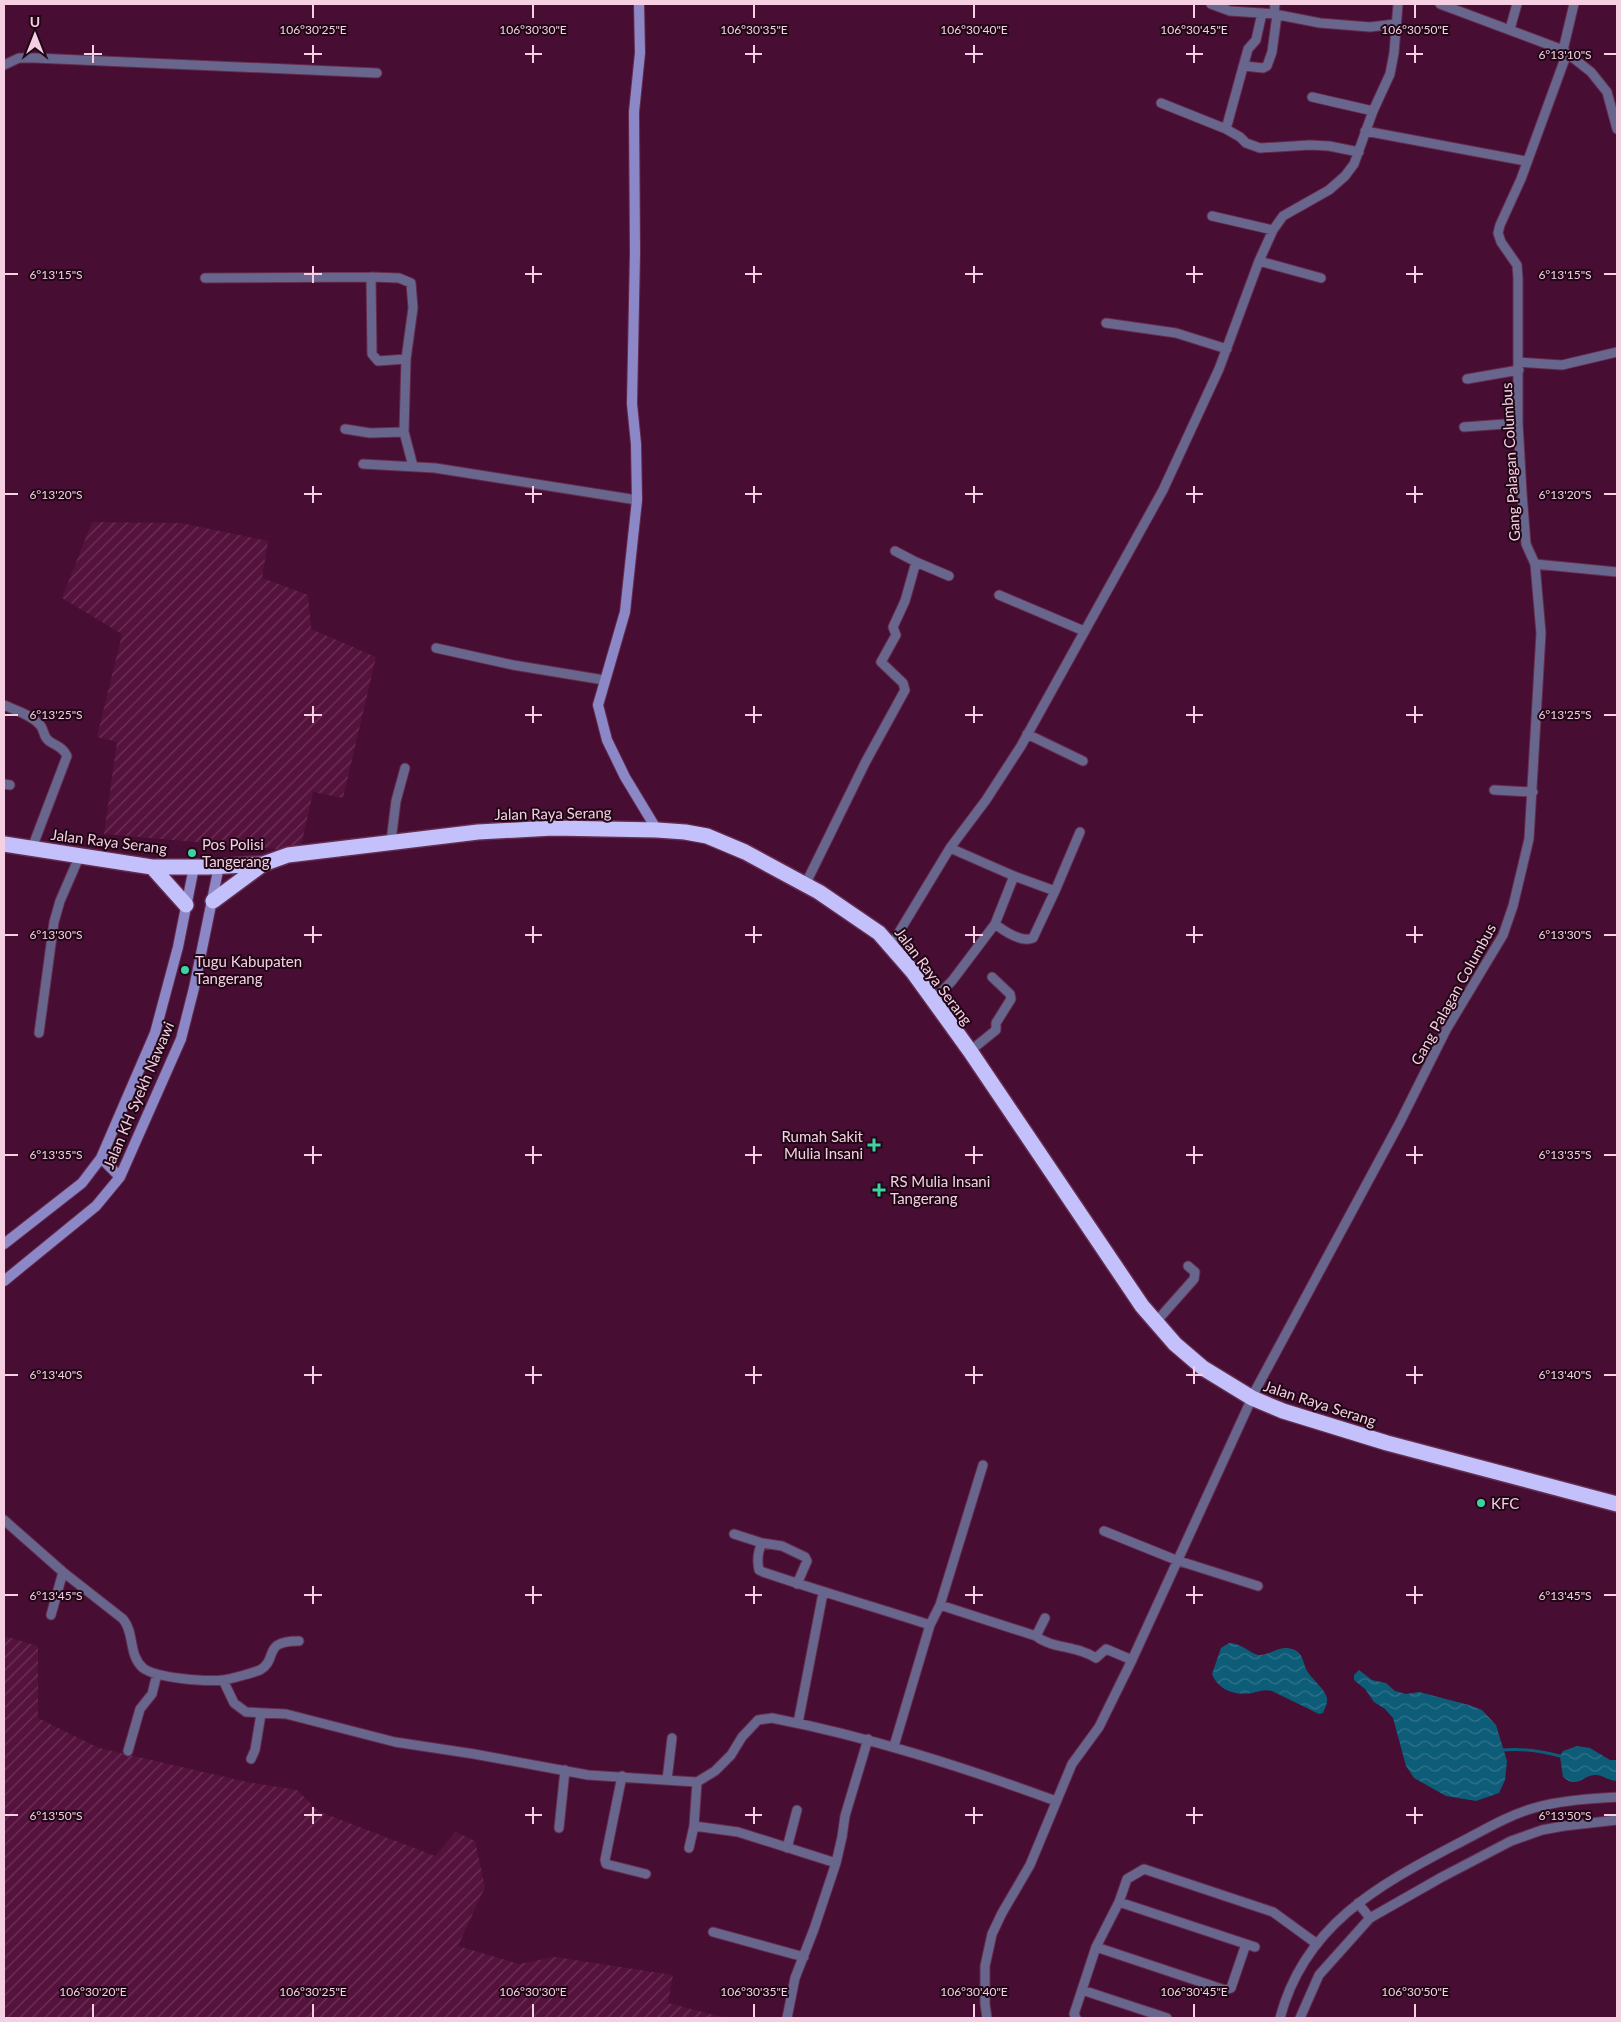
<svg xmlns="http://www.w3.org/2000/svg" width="1621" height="2022" viewBox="0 0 1621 2022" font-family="Lato,sans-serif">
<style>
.industrial{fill:url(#industrial-furrows)}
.water{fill:url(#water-waves)}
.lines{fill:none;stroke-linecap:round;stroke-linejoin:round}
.stream{stroke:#0d5d78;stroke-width:3}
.street-casing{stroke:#642c4e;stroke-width:11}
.secondary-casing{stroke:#642c4e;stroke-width:12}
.highway-casing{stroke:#642c4e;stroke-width:18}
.street{stroke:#68668d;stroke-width:9}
.secondary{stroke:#8c88c7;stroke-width:10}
.highway{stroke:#c3c0fb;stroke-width:15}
.ticks{fill:none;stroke:#f5cfe2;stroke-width:2}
.poi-dot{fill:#3dd4a3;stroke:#200716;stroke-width:2}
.labels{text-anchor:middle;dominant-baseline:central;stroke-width:4;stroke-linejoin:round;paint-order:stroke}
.street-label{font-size:15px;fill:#f5cfe2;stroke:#200716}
.poi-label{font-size:15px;fill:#f5cfe2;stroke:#200716;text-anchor:start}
.ticks-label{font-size:12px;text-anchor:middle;fill:#f5cfe2;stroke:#200716;stroke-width:4;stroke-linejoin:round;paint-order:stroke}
</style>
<defs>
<pattern id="industrial-furrows" width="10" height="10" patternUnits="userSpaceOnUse" patternTransform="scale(1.25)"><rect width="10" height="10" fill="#55123c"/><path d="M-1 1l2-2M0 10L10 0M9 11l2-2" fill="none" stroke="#6e3358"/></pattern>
<pattern id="water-waves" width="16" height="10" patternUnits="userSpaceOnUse" patternTransform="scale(1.25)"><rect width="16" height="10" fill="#0d5d78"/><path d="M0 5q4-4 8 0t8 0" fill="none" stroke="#31738b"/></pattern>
</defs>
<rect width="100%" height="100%" fill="#480d32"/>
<path class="industrial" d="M 92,522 L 181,523 L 268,541 L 262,578 L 308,595 L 311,629 L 376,657 L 343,798 L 313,792 L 300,851 L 104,834 L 117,742 L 97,737 L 122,634 L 62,598 Z
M 4,1636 L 38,1646 L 38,1718 L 99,1748 L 247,1782 L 297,1790 L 318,1811 L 435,1856 L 456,1832 L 475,1841 L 485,1887 L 458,1946 L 519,1964 L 555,1957 L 673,1975 L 668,2003 L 725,2018 L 4,2018 Z"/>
<path class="water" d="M 1229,1643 C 1243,1643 1252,1656 1261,1655 C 1275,1653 1280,1644 1295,1650 C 1303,1654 1303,1662 1306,1669 C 1311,1679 1324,1687 1327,1698 C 1328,1703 1325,1708 1323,1713 L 1319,1714 L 1272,1691 C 1264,1689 1260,1691 1252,1693 C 1235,1696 1218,1690 1212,1674 L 1221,1648 Z
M 1359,1670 L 1372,1680 L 1386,1683 L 1395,1691 L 1406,1694 L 1419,1692 L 1469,1705 L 1482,1710 L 1496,1725 L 1507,1761 L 1505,1780 L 1499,1793 L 1476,1801 L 1446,1796 L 1414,1778 L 1406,1766 L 1393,1718 L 1385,1709 L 1374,1702 L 1365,1689 L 1354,1680 L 1354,1675 Z
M 1577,1746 L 1590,1748 L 1610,1760 L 1617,1760 L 1617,1781 C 1610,1781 1604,1776 1597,1775 C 1582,1774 1579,1790 1563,1777 L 1560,1756 L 1563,1751 Z"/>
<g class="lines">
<path class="stream" d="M 1503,1750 C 1524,1748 1541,1751 1560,1756"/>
<g class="street-casing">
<path id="street" d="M 1211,4 L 1230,11 L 1274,14 L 1320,23 L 1370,27 L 1395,24
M 1440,4 L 1563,50 L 1591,72 L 1607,92 L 1617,129
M 1274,14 L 1275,4
M 1510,29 L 1517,4
M 1563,50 L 1574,4
M 4,65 L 19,58 L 35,58 L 377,73
M 1244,66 L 1263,68 L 1267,66 L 1272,52 L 1277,15
M 1312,97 L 1373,111
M 1161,103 L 1226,129 L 1240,137 L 1246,143 L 1260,148 L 1310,145 L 1329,146 L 1359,152
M 1226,129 L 1248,49 L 1256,40 L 1262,13
M 1365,131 L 1526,161
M 1212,216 L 1273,230
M 1259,261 L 1321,278
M 371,277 L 372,354 L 378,361 L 406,359
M 205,278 L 371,277 L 399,278 L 411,283 L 413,308 L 406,359 L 404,432 L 413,466
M 1106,323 L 1176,333 L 1227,349
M 1518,362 L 1562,365 L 1617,352
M 1467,379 L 1519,370
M 1464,427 L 1518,423
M 345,429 L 370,433 L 404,432
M 363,464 L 435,468 L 637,500
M 895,551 L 916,562 L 949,576
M 1535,564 L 1617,572
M 999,595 L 1084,631
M 436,648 L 513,665 L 604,680
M 4,705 C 15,710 31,715 39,724 C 45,729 42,736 49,741 C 56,746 63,747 67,756 L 32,848
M 1027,734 L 1083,761
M 4,784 L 10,785
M 1494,790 L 1533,792
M 391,841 L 396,801 L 405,768
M 950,848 L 1014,876 L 1055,891 L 1080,832
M 805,885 L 865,763 L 905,690 L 903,683 L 881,662 L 896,635 L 893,627 L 905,601 L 916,562
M 995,924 C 1004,931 1022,943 1033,938 L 1055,891
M 890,947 L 950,848 L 986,800 L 1021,746 L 1163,490 L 1219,369 L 1259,261 L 1273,230 L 1283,216 L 1329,190 L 1345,176 L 1354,164 L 1373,111 L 1390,74 L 1394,53 L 1398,4
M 933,1000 L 952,981 L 995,924 L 1014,876
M 39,1033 L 54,922 L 60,901 L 80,855
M 970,1051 L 996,1030 L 996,1023 L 1011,999 L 1010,994 L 992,977
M 1155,1323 L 1194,1279 L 1195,1272 L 1188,1266
M 1255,1391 L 1400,1122 L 1446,1030 L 1503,935 L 1513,906 L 1529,839 L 1541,633 L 1535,564 L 1526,544 L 1522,493 L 1518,423 L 1518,278 L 1517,265 L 1501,242 L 1498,233 L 1500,225 L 1521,179 L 1567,53
M 4,1520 L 63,1572 L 123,1619 C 135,1633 128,1655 143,1668 C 156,1678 206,1682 223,1680 C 231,1679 252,1673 260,1670 C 279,1659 261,1641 299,1641
M 1104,1531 L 1176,1560 L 1258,1586
M 734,1534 L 762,1543
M 797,1584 L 807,1561 L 805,1557 L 782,1546 L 762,1543 C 758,1551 757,1561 759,1570 L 763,1572 C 819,1591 875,1607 930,1625
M 940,1605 L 1036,1636 L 1045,1618
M 51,1615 L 63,1572
M 1036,1636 C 1052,1649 1076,1645 1096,1658 L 1106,1649 L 1132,1660
M 223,1680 L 234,1703 L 246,1712 L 286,1714 L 395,1742 L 474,1754 L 588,1775 L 680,1781 L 697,1782 L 715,1771 L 731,1755 L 742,1737 L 758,1720 L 772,1718 C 870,1737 963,1767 1056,1801
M 798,1723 L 823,1593
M 894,1746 L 930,1625 L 940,1605 L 983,1465
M 128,1751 L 140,1709 L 152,1694 L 157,1674
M 251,1759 L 255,1750 L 261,1714
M 622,1776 L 605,1860 L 606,1864 L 646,1874
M 667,1780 L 672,1738
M 697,1782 L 694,1826 L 738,1832 L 836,1863
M 559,1828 L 565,1770
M 689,1848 L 694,1826
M 787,1848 L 797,1810
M 1119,1902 L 1255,1947
M 1358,1903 L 1370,1918
M 713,1932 L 804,1957
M 1096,1947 L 1225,1990 L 1231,1988 L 1246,1944
M 1082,1990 L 1167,2018
M 787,2018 L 795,1978 L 814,1929 L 836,1863 L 842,1837 L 845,1816 L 868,1739
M 987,2018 L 985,2004 L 985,1966 L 992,1934 L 1002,1913 L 1030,1865 L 1072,1764 L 1099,1727 L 1132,1660 L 1252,1398
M 1076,2018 L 1074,2014 L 1096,1947 L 1119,1902 L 1127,1879 L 1144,1869 L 1273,1912 L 1317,1944
M 1280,2018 C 1304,1926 1377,1886 1455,1845 C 1481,1832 1506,1816 1534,1808 C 1561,1800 1590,1799 1617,1797
M 1300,2018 L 1319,1975 L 1370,1918 L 1442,1877 L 1511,1841 L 1542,1830 L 1564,1826 L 1617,1820"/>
</g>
<g class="secondary-casing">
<path id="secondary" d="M 639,4 L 640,53 L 634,112 L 635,252 L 632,404 L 636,444 L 637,500 L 625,612 L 598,705 L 607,740 L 625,777 L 657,830
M 101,1158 L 120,1177
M 4,1244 L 82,1183 L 101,1158 L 155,1033 L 178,947 L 194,867
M 4,1281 L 96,1206 L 120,1177 L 181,1039 L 194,988 L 219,866"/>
</g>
<g class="highway-casing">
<path id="highway" d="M 4,844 L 152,867 L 208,867 L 263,864 L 288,855 L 478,832 L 553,828 L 657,830 L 685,832 L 707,836 L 745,852 L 819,892 L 879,933 L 913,972 L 970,1051 L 1142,1306 L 1175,1344 L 1203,1368 L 1252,1398 L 1283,1411 L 1387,1443 L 1617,1504
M 152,867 L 186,905
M 213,901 L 263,864"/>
</g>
<use href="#street" class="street"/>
<use href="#secondary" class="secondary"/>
<use href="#highway" class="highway"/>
</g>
<path class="ticks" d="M 313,5 L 313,18M 533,5 L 533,18M 754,5 L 754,18M 974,5 L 974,18M 1194,5 L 1194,18M 1415,5 L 1415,18M 93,45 L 93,63M 313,45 L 313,63M 533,45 L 533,63M 754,45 L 754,63M 974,45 L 974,63M 1194,45 L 1194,63M 1415,45 L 1415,63M 84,54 L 102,54M 304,54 L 322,54M 525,54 L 542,54M 745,54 L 762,54M 965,54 L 983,54M 1186,54 L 1203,54M 1406,54 L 1423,54M 1604,54 L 1616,54M 313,266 L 313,283M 533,266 L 533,283M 754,266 L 754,283M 974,266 L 974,283M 1194,266 L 1194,283M 1415,266 L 1415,283M 5,274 L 18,274M 304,274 L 322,274M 525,274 L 542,274M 745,274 L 762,274M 965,274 L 983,274M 1186,274 L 1203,274M 1406,274 L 1423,274M 1604,274 L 1616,274M 313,486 L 313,503M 533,486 L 533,503M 754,486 L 754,503M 974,486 L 974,503M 1194,486 L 1194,503M 1415,486 L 1415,503M 5,494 L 18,494M 304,494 L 322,494M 525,494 L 542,494M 745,494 L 762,494M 965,494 L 983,494M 1186,494 L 1203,494M 1406,494 L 1423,494M 1604,494 L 1616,494M 313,706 L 313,723M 533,706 L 533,723M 754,706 L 754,723M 974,706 L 974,723M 1194,706 L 1194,723M 1415,706 L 1415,723M 5,715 L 18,715M 304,715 L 322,715M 525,715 L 542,715M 745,715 L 762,715M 965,715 L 983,715M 1186,715 L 1203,715M 1406,715 L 1423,715M 1604,715 L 1616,715M 313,926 L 313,943M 533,926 L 533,943M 754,926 L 754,943M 974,926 L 974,943M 1194,926 L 1194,943M 1415,926 L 1415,943M 5,935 L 18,935M 304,935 L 322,935M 525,935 L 542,935M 745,935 L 762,935M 965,935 L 983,935M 1186,935 L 1203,935M 1406,935 L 1423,935M 1604,935 L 1616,935M 313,1146 L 313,1164M 533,1146 L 533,1164M 754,1146 L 754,1164M 974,1146 L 974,1164M 1194,1146 L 1194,1164M 1415,1146 L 1415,1164M 5,1155 L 18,1155M 304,1155 L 322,1155M 525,1155 L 542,1155M 745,1155 L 762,1155M 965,1155 L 983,1155M 1186,1155 L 1203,1155M 1406,1155 L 1423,1155M 1604,1155 L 1616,1155M 313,1366 L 313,1384M 533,1366 L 533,1384M 754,1366 L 754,1384M 974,1366 L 974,1384M 1194,1366 L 1194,1384M 1415,1366 L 1415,1384M 5,1375 L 18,1375M 304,1375 L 322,1375M 525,1375 L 542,1375M 745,1375 L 762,1375M 965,1375 L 983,1375M 1186,1375 L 1203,1375M 1406,1375 L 1423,1375M 1604,1375 L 1616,1375M 313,1586 L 313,1604M 533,1586 L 533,1604M 754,1586 L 754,1604M 974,1586 L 974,1604M 1194,1586 L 1194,1604M 1415,1586 L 1415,1604M 5,1595 L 18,1595M 304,1595 L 322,1595M 525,1595 L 542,1595M 745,1595 L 762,1595M 965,1595 L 983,1595M 1186,1595 L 1203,1595M 1406,1595 L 1423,1595M 1604,1595 L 1616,1595M 313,1807 L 313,1824M 533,1807 L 533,1824M 754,1807 L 754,1824M 974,1807 L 974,1824M 1194,1807 L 1194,1824M 1415,1807 L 1415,1824M 5,1815 L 18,1815M 304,1815 L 322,1815M 525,1815 L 542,1815M 745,1815 L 762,1815M 965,1815 L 983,1815M 1186,1815 L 1203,1815M 1406,1815 L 1423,1815M 1604,1815 L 1616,1815M 93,2004 L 93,2017M 313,2004 L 313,2017M 533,2004 L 533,2017M 754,2004 L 754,2017M 974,2004 L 974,2017M 1194,2004 L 1194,2017M 1415,2004 L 1415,2017"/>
<g class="poi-dot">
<circle cx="192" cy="853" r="5"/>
<circle cx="185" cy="970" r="5"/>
<path d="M871.5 1137.5h5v5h5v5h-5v5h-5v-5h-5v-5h5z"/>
<path d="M876.5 1182.5h5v5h5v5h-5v5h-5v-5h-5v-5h5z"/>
<circle cx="1481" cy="1503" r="5"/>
</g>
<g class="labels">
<g class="street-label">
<text transform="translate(1510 462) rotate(-93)">Gang Palagan Columbus</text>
<text transform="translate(553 813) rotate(-1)">Jalan Raya Serang</text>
<text transform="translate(109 841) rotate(7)">Jalan Raya Serang</text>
<text transform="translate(934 976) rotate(53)">Jalan Raya Serang</text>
<text transform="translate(1453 994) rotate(-61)">Gang Palagan Columbus</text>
<text transform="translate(138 1095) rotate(-67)">Jalan KH Syekh Nawawi</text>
<text transform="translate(1320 1403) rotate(18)">Jalan Raya Serang</text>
</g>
<g class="poi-label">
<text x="202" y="844">Pos Polisi<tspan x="202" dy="17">Tangerang</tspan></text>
<text x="195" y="961">Tugu Kabupaten<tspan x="195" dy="17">Tangerang</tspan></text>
<text x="863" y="1136" text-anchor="end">Rumah Sakit<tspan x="863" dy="17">Mulia Insani</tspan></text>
<text x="890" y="1181">RS Mulia Insani<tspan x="890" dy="17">Tangerang</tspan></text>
<text x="1491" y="1503">KFC</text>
</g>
</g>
<g class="ticks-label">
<text x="313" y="34">106°30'25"E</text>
<text x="533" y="34">106°30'30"E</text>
<text x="754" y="34">106°30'35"E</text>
<text x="974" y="34">106°30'40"E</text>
<text x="1194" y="34">106°30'45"E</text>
<text x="1415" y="34">106°30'50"E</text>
<text x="1565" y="59">6°13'10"S</text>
<text x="56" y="279">6°13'15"S</text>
<text x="1565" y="279">6°13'15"S</text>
<text x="56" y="499">6°13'20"S</text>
<text x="1565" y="499">6°13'20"S</text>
<text x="56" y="719">6°13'25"S</text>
<text x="1565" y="719">6°13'25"S</text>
<text x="56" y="939">6°13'30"S</text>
<text x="1565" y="939">6°13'30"S</text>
<text x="56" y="1159">6°13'35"S</text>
<text x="1565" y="1159">6°13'35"S</text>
<text x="56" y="1379">6°13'40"S</text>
<text x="1565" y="1379">6°13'40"S</text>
<text x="56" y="1600">6°13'45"S</text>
<text x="1565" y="1600">6°13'45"S</text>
<text x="56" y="1820">6°13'50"S</text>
<text x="1565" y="1820">6°13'50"S</text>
<text x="93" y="1996">106°30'20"E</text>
<text x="313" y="1996">106°30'25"E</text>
<text x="533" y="1996">106°30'30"E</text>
<text x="754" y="1996">106°30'35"E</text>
<text x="974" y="1996">106°30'40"E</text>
<text x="1194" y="1996">106°30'45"E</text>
<text x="1415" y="1996">106°30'50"E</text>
</g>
<rect width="1621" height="2022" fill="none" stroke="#f5cfe2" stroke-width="10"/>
<g transform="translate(35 35)" stroke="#200716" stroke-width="4" paint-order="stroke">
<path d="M0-4L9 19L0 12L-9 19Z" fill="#f5cfe2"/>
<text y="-8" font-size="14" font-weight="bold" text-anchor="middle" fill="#f5cfe2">U</text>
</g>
</svg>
